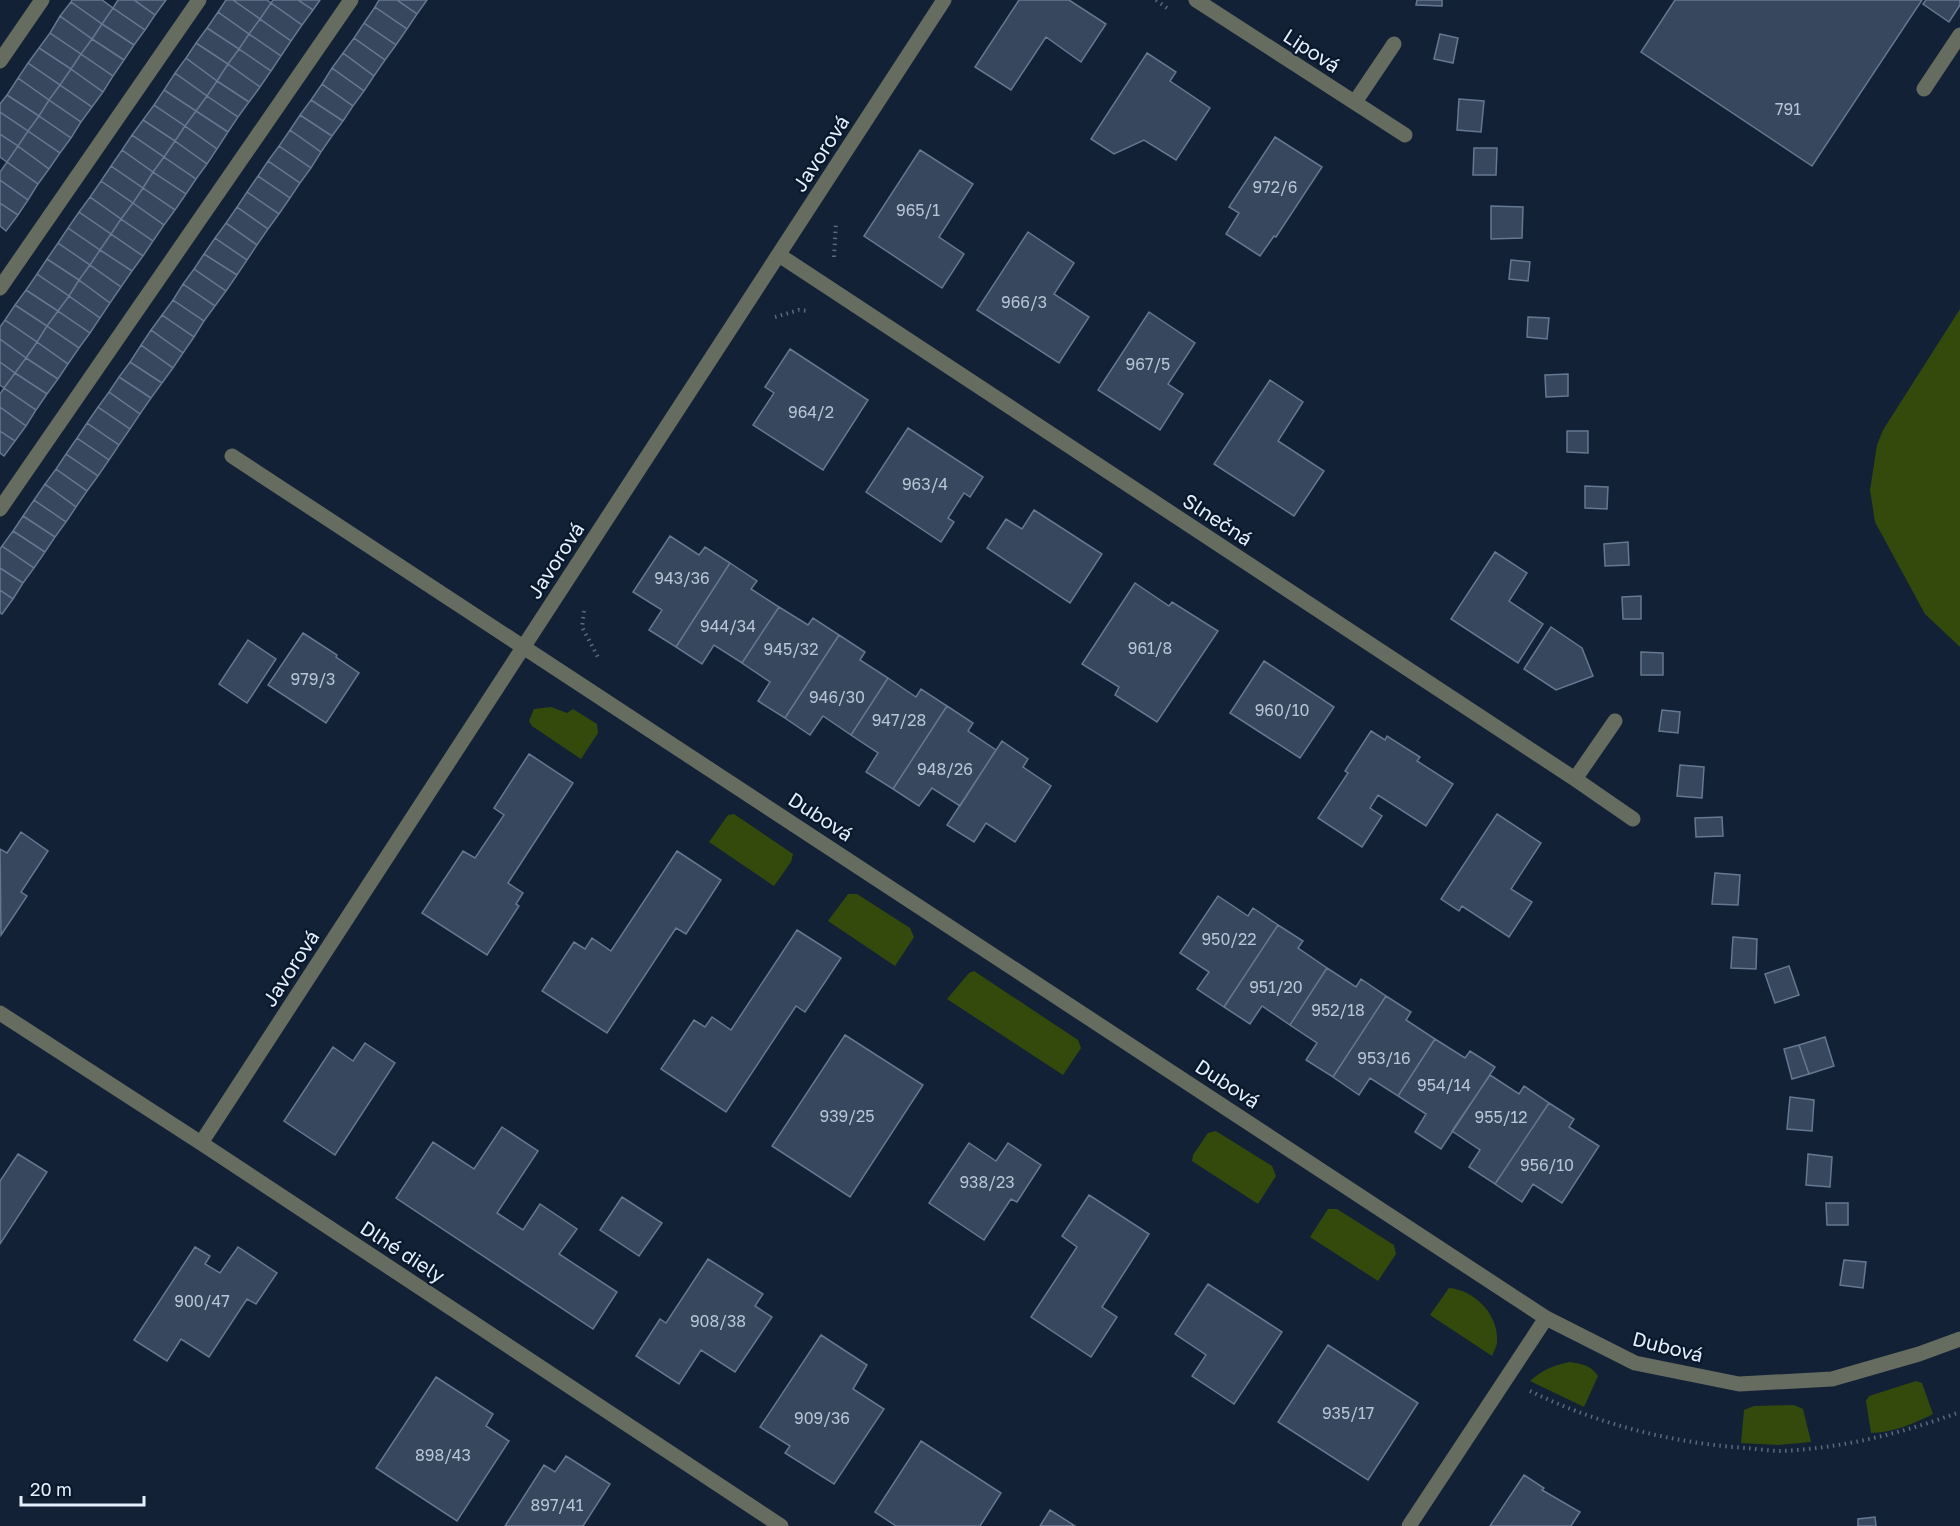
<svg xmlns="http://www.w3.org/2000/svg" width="1960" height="1526" viewBox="0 0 1960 1526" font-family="'Golos Text',sans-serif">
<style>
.green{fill:#344a0d}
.building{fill:#36475e;stroke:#667891;stroke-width:1.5}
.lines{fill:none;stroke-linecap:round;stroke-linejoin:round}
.path{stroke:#5d6a7d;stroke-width:4;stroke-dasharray:1.5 4.5;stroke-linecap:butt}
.lane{stroke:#666c60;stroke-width:15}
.street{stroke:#666c60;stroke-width:15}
.labels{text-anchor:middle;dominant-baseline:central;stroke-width:4.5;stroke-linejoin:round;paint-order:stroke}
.number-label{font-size:16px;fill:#b9c5d6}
.street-label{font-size:20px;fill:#e5effe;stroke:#09182b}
</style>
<rect width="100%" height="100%" fill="#122136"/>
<path class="green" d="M 1960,309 L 1960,647 L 1925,614 L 1875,522 L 1870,490 L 1877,445 L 1883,430 Z
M 551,707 L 567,713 L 573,709 L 597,724 L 598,733 L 581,759 L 532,726 L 529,721 L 534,709 Z
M 734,814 L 793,854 L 791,862 L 774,886 L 709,842 L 728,815 Z
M 848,894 L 857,894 L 910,928 L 914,937 L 895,966 L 828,921 Z
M 974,971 L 1078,1040 L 1081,1048 L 1063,1075 L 947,999 L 969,973 Z
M 1216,1131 L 1272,1166 L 1276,1176 L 1258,1204 L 1192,1161 L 1193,1155 L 1208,1133 Z
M 1328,1209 L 1337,1209 L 1394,1245 L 1396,1254 L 1378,1281 L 1310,1237 Z
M 1449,1288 C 1474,1290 1499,1314 1497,1342 C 1497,1346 1494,1351 1492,1356 L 1430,1315 Z
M 1570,1362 C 1582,1364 1591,1365 1598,1376 L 1584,1407 L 1530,1381 C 1542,1370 1554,1365 1570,1362 Z
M 1916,1381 L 1922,1383 L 1933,1414 C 1915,1423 1892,1433 1871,1433 L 1866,1401 L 1869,1396 Z
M 1794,1405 L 1803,1409 L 1811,1442 L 1778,1445 L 1741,1443 L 1744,1410 L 1754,1406 Z"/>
<path class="building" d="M 72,0 L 102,0 L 113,8 L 102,24 L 71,2 Z
M 118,0 L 134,0 L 155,15 L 145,30 L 113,8 Z
M 134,0 L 166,0 L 155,15 Z
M 226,0 L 233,0 L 260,19 L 249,34 L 218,12 Z
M 233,0 L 267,0 L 271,3 L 260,19 Z
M 273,0 L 298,0 L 313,10 L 302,25 L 271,3 Z
M 298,0 L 320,0 L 313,10 Z
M 379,0 L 397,0 L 417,14 L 407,29 L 375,7 Z
M 397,0 L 427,0 L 417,14 Z
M 1019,0 L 1069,0 L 1106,24 L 1081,62 L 1046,37 L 1011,90 L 975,67 Z
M 1417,0 L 1442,0 L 1442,6 L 1416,5 Z
M 1675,0 L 1922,0 L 1812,166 L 1641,52 Z
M 1926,0 L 1960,0 L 1960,5 L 1949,22 L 1923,4 Z
M 71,2 L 102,24 L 92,39 L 60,16 Z
M 271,3 L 302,25 L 291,41 L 260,19 Z
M 375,7 L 407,29 L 396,45 L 364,23 Z
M 113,8 L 145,30 L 134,45 L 102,24 Z
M 218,12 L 249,34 L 239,49 L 207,28 Z
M 60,16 L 92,39 L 81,54 L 50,33 Z
M 260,19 L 291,41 L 281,56 L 249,34 Z
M 364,23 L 396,45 L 385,60 L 354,38 Z
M 102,24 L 134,45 L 124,60 L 92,39 Z
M 207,28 L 239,49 L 228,64 L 196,43 Z
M 50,33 L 81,54 L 71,69 L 39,48 Z
M 249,34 L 281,56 L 271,71 L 239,49 Z
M 1440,34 L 1458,38 L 1453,63 L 1434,59 Z
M 354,38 L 385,60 L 374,76 L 343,53 Z
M 92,39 L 124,60 L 113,76 L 81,54 Z
M 196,43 L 228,64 L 217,81 L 186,58 Z
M 39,48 L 71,69 L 60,85 L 28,63 Z
M 239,49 L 271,71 L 260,87 L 228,64 Z
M 343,53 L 374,76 L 364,91 L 332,68 Z
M 1147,53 L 1176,72 L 1170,81 L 1210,108 L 1176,160 L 1144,140 L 1114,154 L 1091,139 Z
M 81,54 L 113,76 L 103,92 L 71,69 Z
M 186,58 L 217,81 L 207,96 L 175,73 Z
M 28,63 L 60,85 L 49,100 L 18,78 Z
M 228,64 L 260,87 L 249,102 L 217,81 Z
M 332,68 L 364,91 L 353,106 L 322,84 Z
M 71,69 L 103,92 L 92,107 L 60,85 Z
M 175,73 L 207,96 L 196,111 L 164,90 Z
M 18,78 L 49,100 L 39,116 L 7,95 Z
M 217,81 L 249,102 L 238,117 L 207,96 Z
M 322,84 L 353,106 L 343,121 L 311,100 Z
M 60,85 L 92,107 L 81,122 L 49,100 Z
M 164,90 L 196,111 L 185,126 L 154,105 Z
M 7,95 L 39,116 L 28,131 L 0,112 L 0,104 Z
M 207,96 L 238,117 L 228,132 L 196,111 Z
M 1459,99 L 1484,101 L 1481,132 L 1457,130 Z
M 49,100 L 81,122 L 71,138 L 39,116 Z
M 311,100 L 343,121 L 332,136 L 300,115 Z
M 154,105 L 185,126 L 175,141 L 143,120 Z
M 196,111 L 228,132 L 217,149 L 185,126 Z
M 0,112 L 28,131 L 18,146 L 0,134 Z
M 300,115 L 332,136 L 321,152 L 290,130 Z
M 39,116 L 71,138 L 60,153 L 28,131 Z
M 143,120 L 175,141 L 164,157 L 132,135 Z
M 185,126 L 217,149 L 207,164 L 175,141 Z
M 290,130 L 321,152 L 311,168 L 279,146 Z
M 28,131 L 60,153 L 49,169 L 18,146 Z
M 0,134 L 18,146 L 7,162 L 0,157 Z
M 132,135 L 164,157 L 153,172 L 122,150 Z
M 1275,137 L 1322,167 L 1276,237 L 1274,236 L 1260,256 L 1226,234 L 1239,213 L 1229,207 Z
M 175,141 L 207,164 L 196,179 L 164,157 Z
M 18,146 L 49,169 L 38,184 L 7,162 Z
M 279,146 L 311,168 L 300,183 L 268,161 Z
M 1474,148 L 1497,148 L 1496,175 L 1473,175 Z
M 122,150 L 153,172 L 143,188 L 111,166 Z
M 920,150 L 973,184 L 939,237 L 964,254 L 942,288 L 864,236 Z
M 164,157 L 196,179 L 186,194 L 153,172 Z
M 268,161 L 300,183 L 290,198 L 258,176 Z
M 7,162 L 38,184 L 28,200 L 0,180 L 0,172 Z
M 111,166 L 143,188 L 133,203 L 101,181 Z
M 153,172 L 186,194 L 175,210 L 143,188 Z
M 258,176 L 290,198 L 279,214 L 247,192 Z
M 0,180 L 28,200 L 18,215 L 0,203 Z
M 101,181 L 133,203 L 121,219 L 90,197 Z
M 143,188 L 175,210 L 164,225 L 133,203 Z
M 247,192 L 279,214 L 268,229 L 237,207 Z
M 90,197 L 121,219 L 111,234 L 79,212 Z
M 0,203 L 18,215 L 6,231 L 0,226 Z
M 133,203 L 164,225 L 153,241 L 121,219 Z
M 1491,206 L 1523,207 L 1522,238 L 1491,239 Z
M 237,207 L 268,229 L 257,245 L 226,223 Z
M 79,212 L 111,234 L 100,250 L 68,228 Z
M 121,219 L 153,241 L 143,256 L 111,234 Z
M 226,223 L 257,245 L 247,260 L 215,238 Z
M 68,228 L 100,250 L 90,265 L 58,243 Z
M 1028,232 L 1074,263 L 1054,294 L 1089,317 L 1059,363 L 977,310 Z
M 111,234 L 143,256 L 132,271 L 100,250 Z
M 215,238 L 247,260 L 237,275 L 204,254 Z
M 58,243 L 90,265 L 79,280 L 47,259 Z
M 100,250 L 132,271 L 121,287 L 90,265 Z
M 204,254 L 237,275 L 226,291 L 194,269 Z
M 47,259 L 79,280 L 69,296 L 37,274 Z
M 1511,260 L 1530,262 L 1528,281 L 1509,279 Z
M 90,265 L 121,287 L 110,303 L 79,280 Z
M 194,269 L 226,291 L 215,306 L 183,284 Z
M 37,274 L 69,296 L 58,311 L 26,290 Z
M 79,280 L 110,303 L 100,318 L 69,296 Z
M 183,284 L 215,306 L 204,321 L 173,300 Z
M 26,290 L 58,311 L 47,326 L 15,305 Z
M 69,296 L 100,318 L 90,333 L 58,311 Z
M 173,300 L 204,321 L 194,337 L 162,315 Z
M 15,305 L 47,326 L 37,342 L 5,320 Z
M 58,311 L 90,333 L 79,348 L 47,326 Z
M 1149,312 L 1195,343 L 1168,384 L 1183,394 L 1160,430 L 1098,390 Z
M 162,315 L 194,337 L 183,353 L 151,330 Z
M 1528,317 L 1549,318 L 1547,339 L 1527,337 Z
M 5,320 L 37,342 L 26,358 L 0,339 L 0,327 Z
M 47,326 L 79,348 L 68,364 L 37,342 Z
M 151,330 L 183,353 L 173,368 L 141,345 Z
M 0,339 L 26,358 L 15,373 L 0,362 Z
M 37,342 L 68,364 L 58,379 L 26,358 Z
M 141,345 L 173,368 L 162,383 L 130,362 Z
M 790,349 L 868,400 L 823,470 L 753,425 L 774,393 L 765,387 Z
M 26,358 L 58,379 L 47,394 L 15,373 Z
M 0,362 L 15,373 L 4,388 L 0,385 Z
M 130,362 L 162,383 L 151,398 L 119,377 Z
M 15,373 L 47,394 L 36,410 L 4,388 Z
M 1568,374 L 1568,396 L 1546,397 L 1545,375 Z
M 119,377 L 151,398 L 140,414 L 109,392 Z
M 1270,380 L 1303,402 L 1278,441 L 1324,471 L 1294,516 L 1214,464 Z
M 4,388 L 36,410 L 26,426 L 0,407 L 0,394 Z
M 109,392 L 140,414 L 130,429 L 98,407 Z
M 0,407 L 26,426 L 15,441 L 0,431 Z
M 98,407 L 130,429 L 119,445 L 87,423 Z
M 87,423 L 119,445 L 109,460 L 77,438 Z
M 908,428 L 983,477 L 970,497 L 964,493 L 948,518 L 954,522 L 941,542 L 866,492 Z
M 0,431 L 15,441 L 4,456 L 0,453 Z
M 1567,431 L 1588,431 L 1588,453 L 1567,452 Z
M 77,438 L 109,460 L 98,476 L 66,454 Z
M 66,454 L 98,476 L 87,491 L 56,469 Z
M 56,469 L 87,491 L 76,507 L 45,484 Z
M 45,484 L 76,507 L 66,522 L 34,500 Z
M 1585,486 L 1608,487 L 1607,509 L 1585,508 Z
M 34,500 L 66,522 L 55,537 L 23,516 Z
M 1034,510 L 1102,554 L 1070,603 L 987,548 L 1006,519 L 1022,529 Z
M 23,516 L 55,537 L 45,552 L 13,531 Z
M 13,531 L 45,552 L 34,568 L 2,546 Z
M 670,536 L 699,555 L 705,547 L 730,563 L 676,647 L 649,630 L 662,610 L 633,592 Z
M 1628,542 L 1629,565 L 1605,566 L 1604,544 Z
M 2,546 L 34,568 L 23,583 L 0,568 L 0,549 Z
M 1495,552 L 1527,573 L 1509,601 L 1543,624 L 1518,663 L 1451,619 Z
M 730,563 L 757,581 L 751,589 L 779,607 L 742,663 L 714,645 L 702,664 L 676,647 Z
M 0,568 L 23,583 L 13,599 L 0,590 Z
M 1135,583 L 1169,606 L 1172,602 L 1218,631 L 1157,722 L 1115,695 L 1119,687 L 1082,664 Z
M 0,590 L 13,599 L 2,614 L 0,613 Z
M 1641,596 L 1641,619 L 1623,619 L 1622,597 Z
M 779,607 L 808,625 L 813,618 L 839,635 L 785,718 L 758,701 L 770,682 L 742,663 Z
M 1551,627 L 1582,648 L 1593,676 L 1556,690 L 1524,669 Z
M 303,633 L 337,655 L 336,657 L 359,673 L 326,723 L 268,685 Z
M 839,635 L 865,652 L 860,660 L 888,678 L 851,735 L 823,716 L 810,735 L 785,718 Z
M 248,640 L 276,659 L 247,703 L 219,684 Z
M 1641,652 L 1663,653 L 1663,675 L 1641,675 Z
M 1264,661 L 1334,707 L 1300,758 L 1230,713 Z
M 888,678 L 916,697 L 921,689 L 947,706 L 893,789 L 866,772 L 878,753 L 851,735 Z
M 947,706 L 973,723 L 968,731 L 996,750 L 960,806 L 932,788 L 919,806 L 893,789 Z
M 1662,710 L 1680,712 L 1678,733 L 1659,731 Z
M 1371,731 L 1385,740 L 1387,736 L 1420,757 L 1417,761 L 1453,784 L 1426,826 L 1378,795 L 1370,808 L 1382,816 L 1362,847 L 1318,818 L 1348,773 L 1345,771 Z
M 1002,741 L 1028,759 L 1023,767 L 1051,786 L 1015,842 L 986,823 L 974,842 L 947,825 Z
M 529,754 L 573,783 L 508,883 L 523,893 L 516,904 L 519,906 L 487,955 L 422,913 L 463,851 L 475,858 L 504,815 L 494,808 Z
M 1680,765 L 1704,767 L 1702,798 L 1677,796 Z
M 1497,814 L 1541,843 L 1511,889 L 1532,902 L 1509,937 L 1462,906 L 1459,911 L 1441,899 Z
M 1722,817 L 1723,836 L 1696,837 L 1695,818 Z
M 21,832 L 48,851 L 21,892 L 27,896 L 1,935 L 0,849 L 7,853 Z
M 677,851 L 721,880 L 686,934 L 676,928 L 607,1033 L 542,991 L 574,942 L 585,949 L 592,938 L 611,951 Z
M 1715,873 L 1740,875 L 1738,905 L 1712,904 Z
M 1218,896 L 1248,916 L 1253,908 L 1278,925 L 1224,1007 L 1197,989 L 1209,972 L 1180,953 Z
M 1278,925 L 1303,941 L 1298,948 L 1327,968 L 1290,1025 L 1262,1006 L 1250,1024 L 1224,1007 Z
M 797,930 L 841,958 L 805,1012 L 796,1006 L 726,1112 L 661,1069 L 694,1020 L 705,1027 L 712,1017 L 731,1030 Z
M 1733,937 L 1757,939 L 1756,969 L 1731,968 Z
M 1789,966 L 1799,995 L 1775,1003 L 1765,974 Z
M 1327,968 L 1356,987 L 1361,979 L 1386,996 L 1333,1077 L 1306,1060 L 1317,1043 L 1290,1025 Z
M 1386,996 L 1411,1012 L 1406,1020 L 1435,1039 L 1398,1096 L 1370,1078 L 1359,1095 L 1333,1077 Z
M 845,1035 L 923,1085 L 850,1197 L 772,1146 Z
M 1825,1037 L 1834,1066 L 1809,1074 L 1799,1045 Z
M 1435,1039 L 1465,1058 L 1470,1051 L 1495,1067 L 1441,1149 L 1415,1132 L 1426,1114 L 1398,1096 Z
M 365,1043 L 395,1063 L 335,1155 L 284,1121 L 333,1047 L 353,1061 Z
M 1799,1045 L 1809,1074 L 1792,1079 L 1784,1049 Z
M 1490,1075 L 1519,1094 L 1524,1086 L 1549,1103 L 1495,1184 L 1469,1167 L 1480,1150 L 1452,1131 Z
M 1790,1097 L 1814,1100 L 1812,1131 L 1787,1129 Z
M 1549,1103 L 1574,1119 L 1569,1127 L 1599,1146 L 1562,1203 L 1533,1184 L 1522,1202 L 1495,1184 Z
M 502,1127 L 538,1151 L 497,1213 L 523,1230 L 540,1204 L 577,1229 L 559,1254 L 617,1292 L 593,1329 L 396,1198 L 433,1142 L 474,1169 Z
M 969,1143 L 996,1161 L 1008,1143 L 1041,1165 L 1017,1202 L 1011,1199 L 984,1240 L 929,1203 Z
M 18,1154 L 47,1172 L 0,1244 L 0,1181 Z
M 1808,1154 L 1832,1157 L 1830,1187 L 1806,1185 Z
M 1089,1195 L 1149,1234 L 1102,1307 L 1117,1317 L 1091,1357 L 1031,1317 L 1077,1247 L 1062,1236 Z
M 622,1197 L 662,1223 L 639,1256 L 600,1230 Z
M 1826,1203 L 1848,1203 L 1848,1225 L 1827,1225 Z
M 195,1247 L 210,1256 L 205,1264 L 220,1273 L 238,1247 L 277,1273 L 256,1304 L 247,1299 L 209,1357 L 181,1339 L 167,1361 L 134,1340 Z
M 708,1259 L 763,1294 L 755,1306 L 772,1317 L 735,1372 L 701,1350 L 679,1384 L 636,1356 L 660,1319 L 666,1323 Z
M 1844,1260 L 1866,1262 L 1863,1288 L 1840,1285 Z
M 1208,1284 L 1282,1332 L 1234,1404 L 1192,1376 L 1206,1355 L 1175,1334 Z
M 821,1335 L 867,1365 L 853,1389 L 884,1409 L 834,1484 L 785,1453 L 790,1446 L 760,1427 Z
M 1328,1345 L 1418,1403 L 1368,1480 L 1278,1422 Z
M 436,1377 L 493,1414 L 486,1426 L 509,1441 L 457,1521 L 376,1468 Z
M 921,1441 L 1001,1493 L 980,1526 L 896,1526 L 875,1512 Z
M 566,1456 L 610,1484 L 583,1526 L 505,1526 L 544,1465 L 555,1472 Z
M 1524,1475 L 1544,1488 L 1542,1490 L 1580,1512 L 1571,1526 L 1490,1526 Z
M 1050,1510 L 1075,1526 L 1040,1526 Z
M 1875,1517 L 1876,1526 L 1858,1526 L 1858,1519 Z"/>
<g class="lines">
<path class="path" d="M 1156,0 L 1167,8
M 834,257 L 836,223
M 775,317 L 799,310 L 808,311
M 584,611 L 582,627 L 599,659
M 1530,1391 C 1597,1424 1672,1443 1746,1448 C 1757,1449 1770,1451 1782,1451 C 1843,1448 1903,1433 1960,1412"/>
<path class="lane" d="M 0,61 L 42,0
M 1924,89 L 1960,35
M 0,288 L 199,0
M 0,509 L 351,0"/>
<path class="street" d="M 1196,0 L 1405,135
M 1355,102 L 1394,44
M 779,255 L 1575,779 L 1633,819
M 232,456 L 1546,1318 L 1635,1363 L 1739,1384 L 1832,1379 L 1919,1354 L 1960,1339
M 1575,779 L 1615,721
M 0,1013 L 201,1143 L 781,1526
M 201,1143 L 944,0
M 1409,1526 L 1546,1318"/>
</g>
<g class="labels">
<g class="number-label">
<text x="1788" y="109">791</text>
<text x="1275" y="187">972/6</text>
<text x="918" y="210">965/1</text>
<text x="1024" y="302">966/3</text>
<text x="1148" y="364">967/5</text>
<text x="811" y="412">964/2</text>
<text x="925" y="484">963/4</text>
<text x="682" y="578">943/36</text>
<text x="728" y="626">944/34</text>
<text x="1150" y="648">961/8</text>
<text x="791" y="649">945/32</text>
<text x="313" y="679">979/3</text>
<text x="837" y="697">946/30</text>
<text x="1282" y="710">960/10</text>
<text x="899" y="720">947/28</text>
<text x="945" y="769">948/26</text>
<text x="1229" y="939">950/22</text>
<text x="1276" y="987">951/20</text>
<text x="1338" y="1010">952/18</text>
<text x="1384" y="1058">953/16</text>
<text x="1444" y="1085">954/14</text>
<text x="847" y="1116">939/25</text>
<text x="1501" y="1117">955/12</text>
<text x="1547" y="1165">956/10</text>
<text x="987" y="1182">938/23</text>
<text x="202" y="1301">900/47</text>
<text x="718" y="1321">908/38</text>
<text x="1348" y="1413">935/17</text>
<text x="822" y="1418">909/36</text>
<text x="443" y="1455">898/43</text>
<text x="557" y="1505">897/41</text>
</g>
<g class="street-label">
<text transform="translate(1312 50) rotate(33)">Lipová</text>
<text transform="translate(820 153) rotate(-57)">Javorová</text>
<text transform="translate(1218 519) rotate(33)">Slnečná</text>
<text transform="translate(555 560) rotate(-57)">Javorová</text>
<text transform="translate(821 816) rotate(33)">Dubová</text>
<text transform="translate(290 968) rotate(-57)">Javorová</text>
<text transform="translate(1228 1083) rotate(33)">Dubová</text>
<text transform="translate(403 1251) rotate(33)">Dlhé diely</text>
<text transform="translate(1668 1346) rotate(14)">Dubová</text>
</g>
</g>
<path d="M21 1496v9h123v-9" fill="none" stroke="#e5effe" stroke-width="3"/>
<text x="30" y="1496" font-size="18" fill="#e5effe" stroke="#09182b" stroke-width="4.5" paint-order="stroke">20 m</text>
</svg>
